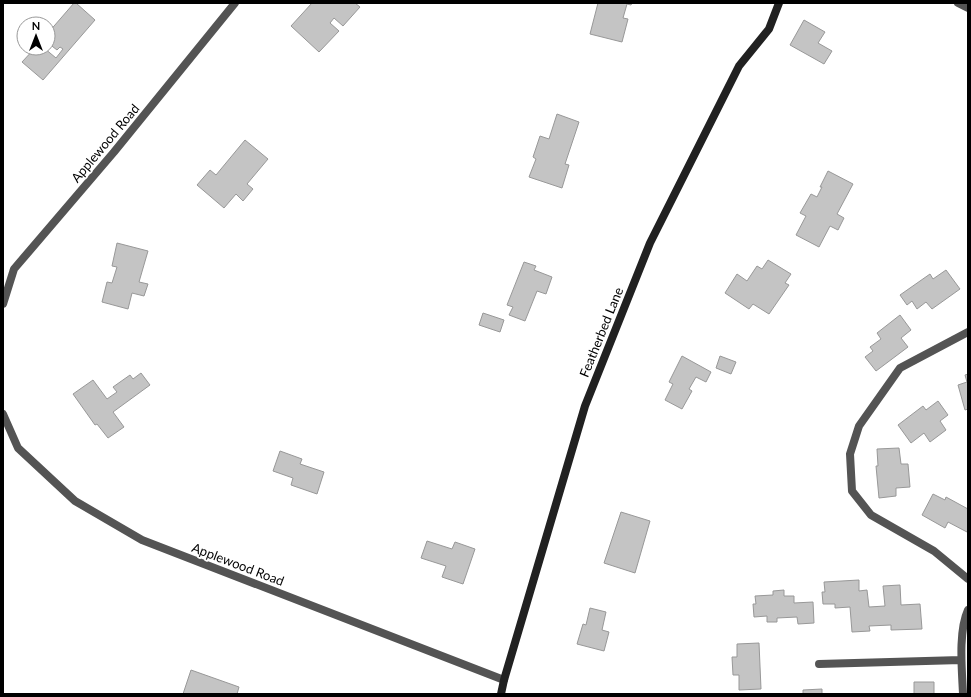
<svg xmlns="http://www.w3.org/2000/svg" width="971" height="697" viewBox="0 0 971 697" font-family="Lato,sans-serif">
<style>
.building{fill:#c4c4c4;stroke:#989898}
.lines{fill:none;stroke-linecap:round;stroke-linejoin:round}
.street{stroke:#545454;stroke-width:8}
.secondary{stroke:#212121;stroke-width:8}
.labels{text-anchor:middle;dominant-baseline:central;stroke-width:3.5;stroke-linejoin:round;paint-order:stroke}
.street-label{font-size:13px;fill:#000;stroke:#fff}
</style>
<rect width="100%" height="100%" fill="#fff"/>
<path class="building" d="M 74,3 L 76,3 L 95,20 L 43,80 L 22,62 L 35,48 L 44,48 L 56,58 L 63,49 L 60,47 L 57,50 L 48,43 L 48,33 Z
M 312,3 L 355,3 L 360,7 L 343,26 L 334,18 L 330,23 L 339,31 L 319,52 L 291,26 Z
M 598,3 L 632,3 L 631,5 L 627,4 L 623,18 L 628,19 L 622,42 L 590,34 Z
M 804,20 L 825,32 L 818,43 L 832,51 L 824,64 L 790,45 Z
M 557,114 L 579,122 L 565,164 L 569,165 L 562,188 L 529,177 L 536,159 L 533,157 L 540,136 L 549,139 Z
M 245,140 L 268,159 L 247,184 L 253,189 L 243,201 L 236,194 L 224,208 L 197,185 L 210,170 L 216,175 Z
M 828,171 L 853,184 L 837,214 L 844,218 L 838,230 L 830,226 L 819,247 L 796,235 L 806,216 L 800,213 L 811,194 L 817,197 L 822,187 L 820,187 Z
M 117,243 L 148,251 L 139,282 L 148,284 L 144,296 L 132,293 L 128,309 L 102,302 L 107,282 L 112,283 L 117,267 L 112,266 Z
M 768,260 L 791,274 L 785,283 L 789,285 L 769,314 L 753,304 L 749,309 L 725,293 L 737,274 L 747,281 L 757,266 L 762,269 Z
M 524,262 L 536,266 L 534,270 L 552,277 L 546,294 L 537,291 L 525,321 L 509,315 L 513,307 L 507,305 Z
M 946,270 L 960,289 L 932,309 L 926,302 L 917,309 L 912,301 L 907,305 L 900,295 L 930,274 L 933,279 Z
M 483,313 L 504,320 L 500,332 L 479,325 Z
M 900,315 L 911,330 L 901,338 L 908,347 L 876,371 L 865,357 L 873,351 L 870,347 L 881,339 L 877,333 Z
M 682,356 L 711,372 L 706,382 L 696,377 L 689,389 L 692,391 L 682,409 L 665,400 L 673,384 L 669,382 Z
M 720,356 L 736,362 L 731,374 L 716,368 Z
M 141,373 L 150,385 L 113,412 L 124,427 L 108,438 L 97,424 L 95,425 L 73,394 L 93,380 L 107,399 L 117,392 L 113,387 L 130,375 L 133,379 Z
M 968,374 L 968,409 L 965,410 L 958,385 L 967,382 L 965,375 Z
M 938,401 L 948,415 L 940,421 L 946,430 L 930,442 L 924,433 L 911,443 L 898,425 L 923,406 L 926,410 Z
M 899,448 L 901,464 L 908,464 L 910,487 L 896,488 L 896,496 L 879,498 L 876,466 L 878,466 L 877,449 Z
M 280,451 L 302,459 L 300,464 L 324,472 L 317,494 L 291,485 L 293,478 L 273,471 Z
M 933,494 L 945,500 L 946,497 L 968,509 L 968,529 L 967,532 L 948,522 L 945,528 L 922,515 Z
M 621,512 L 650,521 L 635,573 L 604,563 Z
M 427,541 L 452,549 L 455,542 L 475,549 L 463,584 L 442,577 L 446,566 L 421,558 Z
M 859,580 L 859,591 L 867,590 L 869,607 L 885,606 L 883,586 L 900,585 L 901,605 L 920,604 L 922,629 L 891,630 L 891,625 L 869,626 L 870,631 L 852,632 L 850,607 L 835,608 L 835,604 L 823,604 L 822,592 L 825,592 L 824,582 Z
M 784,590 L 784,596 L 794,596 L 794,603 L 813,602 L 814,623 L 798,624 L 797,617 L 777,618 L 777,622 L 767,622 L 767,616 L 754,617 L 753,604 L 756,604 L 755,596 L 773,595 L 773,591 Z
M 590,608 L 606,612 L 602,630 L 609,632 L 604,651 L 577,644 L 583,624 L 586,625 Z
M 759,643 L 761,689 L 739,690 L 739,675 L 733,675 L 732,657 L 737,657 L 737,644 Z
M 191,670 L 239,687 L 237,694 L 183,694 Z
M 914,682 L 934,682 L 934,694 L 914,694 Z
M 822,689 L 822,694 L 803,694 L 803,690 Z"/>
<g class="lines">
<path class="street" d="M 958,3 L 968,8
M 3,304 L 14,269 L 114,152 L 235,3
M 968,332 L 900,368 L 859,426 L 850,454 L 852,491 L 871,515 L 934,551 L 968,579
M 3,414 L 18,448 L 75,501 L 142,540 L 504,680
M 819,664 L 961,660
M 963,694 C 962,670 958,632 968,610"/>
<path class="secondary" d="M 501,694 L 504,680 L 585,406 L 650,243 L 739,66 L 769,29 L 779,3"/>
</g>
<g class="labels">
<g class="street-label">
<text transform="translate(105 143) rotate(-50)">Applewood Road</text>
<text transform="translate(601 332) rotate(-68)">Featherbed Lane</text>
<text transform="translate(238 564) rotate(21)">Applewood Road</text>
</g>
</g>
<rect width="971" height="697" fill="none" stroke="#000000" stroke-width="8"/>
<g transform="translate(36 36)"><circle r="19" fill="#ffffff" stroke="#999999"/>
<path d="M0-3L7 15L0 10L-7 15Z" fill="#000000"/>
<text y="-6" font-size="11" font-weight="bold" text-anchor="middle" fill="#000000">N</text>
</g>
</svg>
